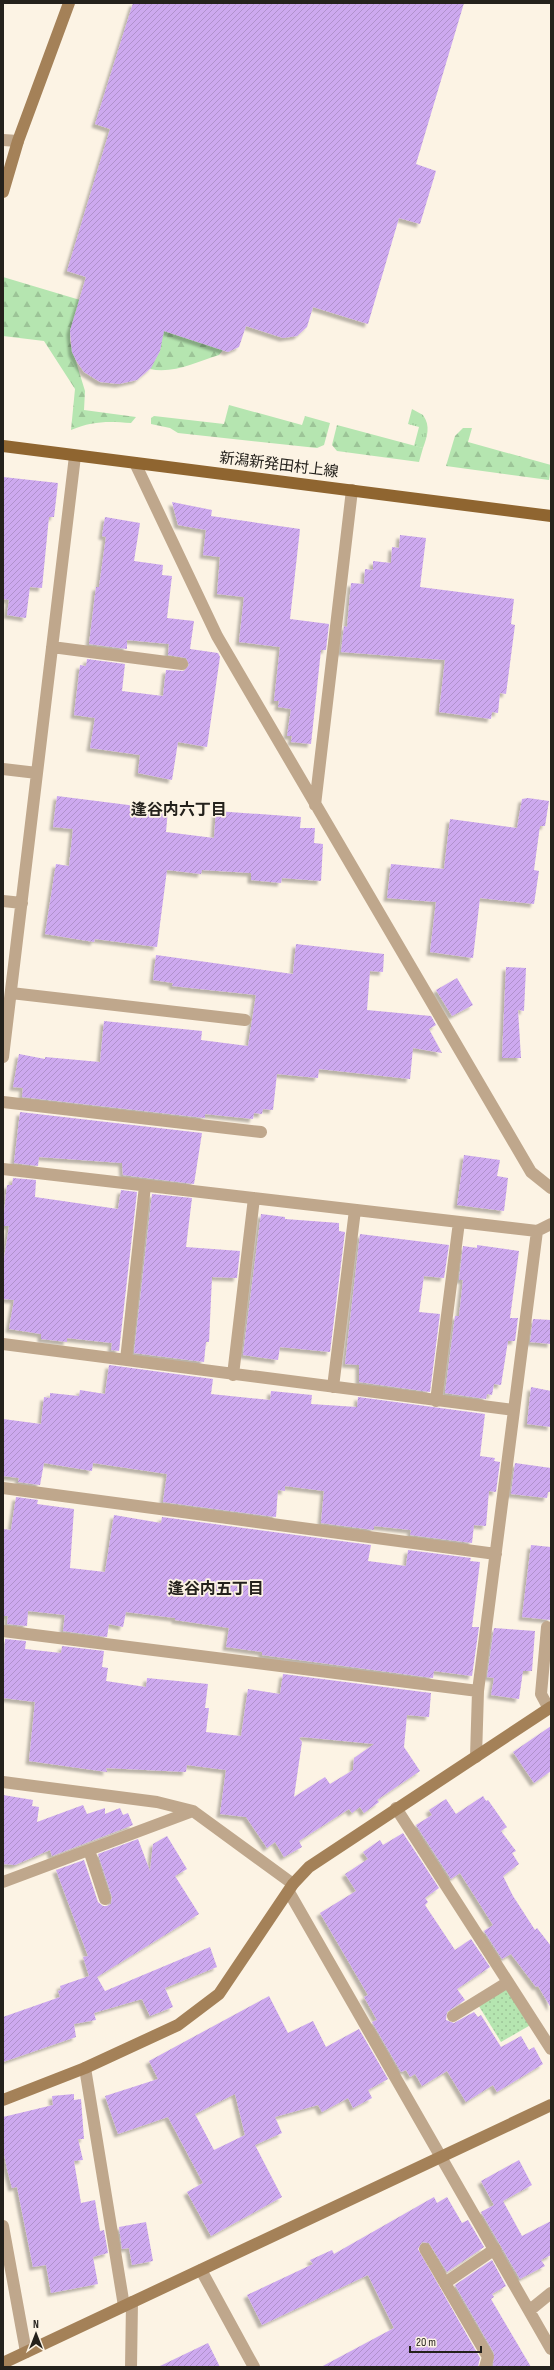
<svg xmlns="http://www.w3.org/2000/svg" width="554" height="2370" viewBox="0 0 554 2370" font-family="'Sofia Sans Condensed','Noto Sans JP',sans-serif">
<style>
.grass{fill:url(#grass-tufts)}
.forest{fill:url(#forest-firs)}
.park{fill:url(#park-dots)}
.building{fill:url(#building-hatch);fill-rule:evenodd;filter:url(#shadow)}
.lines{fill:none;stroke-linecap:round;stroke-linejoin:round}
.street{stroke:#bfa78c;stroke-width:12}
.secondary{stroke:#a48158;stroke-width:12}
.primary{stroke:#8f6530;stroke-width:12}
.labels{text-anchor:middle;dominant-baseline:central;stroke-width:3.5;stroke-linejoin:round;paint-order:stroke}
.street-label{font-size:15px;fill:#24211c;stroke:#fcf3e4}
.neighbourhood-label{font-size:16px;font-weight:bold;fill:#24211c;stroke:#fcf3e4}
</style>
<defs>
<pattern id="grass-tufts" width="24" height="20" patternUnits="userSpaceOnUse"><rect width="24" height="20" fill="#b5e5b0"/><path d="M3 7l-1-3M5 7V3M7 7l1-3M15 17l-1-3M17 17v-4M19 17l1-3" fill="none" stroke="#9cc497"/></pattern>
<pattern id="forest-firs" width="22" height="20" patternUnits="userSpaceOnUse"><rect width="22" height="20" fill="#b5e5b0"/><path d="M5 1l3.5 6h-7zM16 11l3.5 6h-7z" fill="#9cc497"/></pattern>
<pattern id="park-dots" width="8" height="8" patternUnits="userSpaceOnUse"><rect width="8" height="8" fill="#b5e5b0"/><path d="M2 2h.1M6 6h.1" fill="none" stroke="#9cc497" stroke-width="1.8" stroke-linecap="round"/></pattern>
<pattern id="building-hatch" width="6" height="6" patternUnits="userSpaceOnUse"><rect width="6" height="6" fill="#cda9ef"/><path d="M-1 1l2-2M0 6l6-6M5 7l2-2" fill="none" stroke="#b091cc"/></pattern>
<filter id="shadow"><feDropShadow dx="-3.5" dy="3.5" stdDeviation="1" flood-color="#0004"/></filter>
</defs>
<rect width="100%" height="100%" fill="#fcf3e4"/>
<path class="grass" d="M 412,409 L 423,415 C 431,426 427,437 423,448 L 414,446 L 419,427 L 408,424 Z"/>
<path class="forest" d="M 3,277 L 80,300 L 70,331 L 70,342 L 85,391 L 84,410 L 136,417 L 131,423 C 108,421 92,421 71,430 L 75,389 L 44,341 L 3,336 Z
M 161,330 L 223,350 L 219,355 C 197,362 173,374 150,369 L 160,351 Z
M 229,405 L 302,425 L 305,416 L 330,423 L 324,445 L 317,448 L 178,433 L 170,428 L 151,424 L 151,418 L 154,416 L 224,424 Z
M 337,425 L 423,448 L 419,462 L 337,451 L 332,445 Z
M 463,428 L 472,428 L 468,442 L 551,465 L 549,480 L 446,466 L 455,436 Z"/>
<path class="park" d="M 508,1983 L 534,2023 L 501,2042 L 477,2003 Z"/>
<path class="building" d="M 133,3 L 464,3 L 416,164 L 436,171 L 420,224 L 399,218 L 368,324 L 313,307 L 307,327 L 297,336 L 283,338 L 246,326 L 239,347 L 228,352 L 164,331 L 160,351 L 151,368 L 137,380 L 119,384 L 100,382 L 84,372 L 77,362 L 72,352 L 70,331 L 86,277 L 67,271 L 110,129 L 95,124 Z
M 3,477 L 58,483 L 54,517 L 49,517 L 42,588 L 30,587 L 26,618 L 7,615 L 9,600 L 3,599 Z
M 172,502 L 212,510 L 211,516 L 300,529 L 290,619 L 329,624 L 326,650 L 321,650 L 311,744 L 291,742 L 292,736 L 287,736 L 291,709 L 278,707 L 279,701 L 274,701 L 280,647 L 239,642 L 244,597 L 217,594 L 220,557 L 203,555 L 206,530 L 178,525 Z
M 105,517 L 140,523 L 134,561 L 163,565 L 162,575 L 172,576 L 167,618 L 194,621 L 190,649 L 218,653 L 220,657 L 207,747 L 178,742 L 172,780 L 138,773 L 140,755 L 90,748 L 95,718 L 74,715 L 80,665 L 86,666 L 87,659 L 125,664 L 122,691 L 163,696 L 166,670 L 184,671 L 189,665 L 186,658 L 168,655 L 169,644 L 127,640 L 127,649 L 89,644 L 96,587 L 99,587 L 106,537 L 102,536 Z
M 400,535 L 426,538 L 420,587 L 514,599 L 511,624 L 515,625 L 506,694 L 500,693 L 498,713 L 492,712 L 491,719 L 439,712 L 445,660 L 341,652 L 344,626 L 347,627 L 351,583 L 364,584 L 365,569 L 373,570 L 373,561 L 391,563 L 392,547 L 399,548 Z
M 57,796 L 168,810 L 166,832 L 214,838 L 216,811 L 301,817 L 300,828 L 315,828 L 314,843 L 323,844 L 321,881 L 282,878 L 281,883 L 251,880 L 251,873 L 202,870 L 201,874 L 167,870 L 157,947 L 95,939 L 94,942 L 45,934 L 56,864 L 69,866 L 73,829 L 53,827 Z
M 528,798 L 549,801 L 545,826 L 540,826 L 534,870 L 539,871 L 534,904 L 480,898 L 473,958 L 430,952 L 436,902 L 387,898 L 391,864 L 444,869 L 450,819 L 517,828 L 522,799 Z
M 296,944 L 384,954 L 383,972 L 370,971 L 367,1010 L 431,1016 L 436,1025 L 429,1029 L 442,1053 L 413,1048 L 410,1079 L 319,1069 L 318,1078 L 277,1074 L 273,1110 L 263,1109 L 262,1114 L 254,1113 L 253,1119 L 205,1114 L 205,1118 L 22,1097 L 23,1088 L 13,1087 L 19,1054 L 45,1059 L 45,1057 L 100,1062 L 104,1021 L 202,1031 L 201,1040 L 248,1046 L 256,995 L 172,986 L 173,983 L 153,980 L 156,955 L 293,974 Z
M 506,967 L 526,968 L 524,1011 L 518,1010 L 521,1058 L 502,1058 Z
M 457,978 L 473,1005 L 452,1016 L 436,990 Z
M 20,1112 L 202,1133 L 194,1184 L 123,1175 L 122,1163 L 39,1157 L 38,1166 L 14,1163 Z
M 464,1155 L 500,1160 L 497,1176 L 508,1178 L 504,1211 L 457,1205 Z
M 13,1178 L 36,1180 L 35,1197 L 118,1209 L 121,1190 L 137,1192 L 119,1351 L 111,1350 L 112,1343 L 67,1338 L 67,1342 L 41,1339 L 41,1334 L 9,1329 L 14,1300 L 3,1299 L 3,1265 L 9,1226 L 3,1226 L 3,1223 L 7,1185 L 12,1185 Z
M 152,1194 L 192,1198 L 186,1247 L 240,1251 L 237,1278 L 212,1277 L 209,1342 L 206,1342 L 204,1362 L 134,1353 Z
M 261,1214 L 285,1217 L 285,1219 L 339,1223 L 339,1231 L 345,1232 L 330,1352 L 280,1347 L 278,1360 L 243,1355 Z
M 360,1234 L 449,1245 L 444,1278 L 424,1276 L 419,1312 L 440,1314 L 430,1392 L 359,1382 L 359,1365 L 345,1364 Z
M 477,1245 L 519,1251 L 510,1318 L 518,1318 L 515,1341 L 508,1341 L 501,1385 L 494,1384 L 492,1395 L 487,1394 L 486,1399 L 445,1393 L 455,1316 L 459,1316 L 463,1280 L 459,1280 L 463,1246 L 477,1248 Z
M 533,1319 L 551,1320 L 551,1344 L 530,1342 Z
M 109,1365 L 213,1379 L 211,1394 L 270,1400 L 271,1391 L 312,1395 L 311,1404 L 357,1407 L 358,1397 L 485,1414 L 480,1456 L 495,1458 L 494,1461 L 500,1462 L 496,1492 L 489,1491 L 486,1526 L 474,1525 L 472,1543 L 410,1535 L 411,1530 L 374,1526 L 374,1530 L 321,1523 L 324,1491 L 285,1486 L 285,1491 L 278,1490 L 276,1517 L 163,1502 L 167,1474 L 93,1463 L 92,1471 L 44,1463 L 40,1485 L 18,1482 L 19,1478 L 3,1476 L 3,1419 L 41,1424 L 44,1397 L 50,1398 L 50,1393 L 79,1396 L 80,1390 L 105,1394 Z
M 531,1387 L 551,1391 L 551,1427 L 527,1424 Z
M 515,1463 L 551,1468 L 551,1492 L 548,1492 L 547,1498 L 511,1494 Z
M 16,1497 L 38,1500 L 37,1504 L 74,1509 L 70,1568 L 105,1572 L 114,1515 L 161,1523 L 162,1517 L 371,1545 L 368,1561 L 406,1566 L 408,1550 L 471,1558 L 470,1561 L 480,1562 L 472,1627 L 479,1627 L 472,1676 L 434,1671 L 433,1678 L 262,1655 L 262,1652 L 226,1647 L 229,1628 L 175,1620 L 175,1618 L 126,1612 L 123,1627 L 109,1624 L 107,1637 L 63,1631 L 65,1615 L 28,1611 L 27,1626 L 7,1624 L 8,1616 L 3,1616 L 3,1529 L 11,1530 Z
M 531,1545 L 551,1547 L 551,1620 L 522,1617 Z
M 494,1628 L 535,1631 L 532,1671 L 523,1671 L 519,1699 L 491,1695 L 494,1678 L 487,1677 Z
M 5,1639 L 26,1641 L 25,1649 L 61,1653 L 62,1646 L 104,1651 L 102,1667 L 108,1668 L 106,1681 L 146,1687 L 147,1678 L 208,1684 L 205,1708 L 209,1708 L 206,1732 L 241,1736 L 248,1689 L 280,1694 L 283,1674 L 431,1693 L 429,1717 L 407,1715 L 404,1747 L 420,1771 L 377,1800 L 379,1802 L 364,1813 L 360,1807 L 352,1813 L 349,1809 L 299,1841 L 302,1847 L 284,1857 L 275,1842 L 267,1848 L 246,1817 L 220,1814 L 226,1770 L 187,1765 L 186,1772 L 106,1768 L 107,1772 L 29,1761 L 35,1702 L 3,1698 ZM 299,1738 L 302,1737 L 374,1744 L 354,1758 L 353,1770 L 330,1784 L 325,1777 L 294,1797 L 302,1742 Z
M 551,1726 L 551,1771 L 534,1783 L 513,1752 Z
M 3,1795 L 33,1800 L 32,1806 L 39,1807 L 37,1822 L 83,1805 L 87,1814 L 105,1808 L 105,1814 L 120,1808 L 123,1815 L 128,1813 L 133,1825 L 52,1856 L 50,1850 L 15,1865 L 3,1864 Z
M 483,1796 L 486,1801 L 488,1800 L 507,1827 L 501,1831 L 516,1851 L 512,1853 L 519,1864 L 503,1876 L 513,1896 L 535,1930 L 537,1928 L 551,1946 L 551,2008 L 538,1986 L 536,1987 L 511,1954 L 502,1959 L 484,1931 L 493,1925 L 460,1873 L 451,1879 L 416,1825 L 432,1815 L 429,1810 L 446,1799 L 456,1814 Z
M 403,1833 L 439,1888 L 425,1898 L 428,1902 L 425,1905 L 455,1950 L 471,1939 L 490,1967 L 457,1989 L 465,2000 L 447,2012 L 446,2020 L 454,2023 L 474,2012 L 478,2017 L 481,2015 L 501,2047 L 521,2036 L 529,2050 L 534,2047 L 543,2064 L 497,2092 L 493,2085 L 466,2102 L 447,2071 L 422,2086 L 415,2074 L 410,2077 L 406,2070 L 401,2072 L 372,2022 L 377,2020 L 364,1997 L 368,1995 L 320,1913 L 356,1891 L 345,1874 L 368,1859 L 363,1852 L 380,1840 L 383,1845 Z
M 167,1836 L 187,1869 L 175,1876 L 199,1914 L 97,1977 L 105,1991 L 210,1947 L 217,1967 L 165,1988 L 173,2007 L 150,2016 L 142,1999 L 94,2013 L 96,2020 L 74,2024 L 76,2037 L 3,2062 L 3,2017 L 60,1997 L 58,1991 L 61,1990 L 60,1986 L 89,1976 L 83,1957 L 88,1956 L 56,1870 L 84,1860 L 98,1902 L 103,1906 L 107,1906 L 111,1904 L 112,1897 L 98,1854 L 138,1839 L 150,1871 L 153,1844 Z
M 269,1996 L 288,2033 L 313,2021 L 326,2047 L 359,2029 L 388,2079 L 368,2090 L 372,2098 L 353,2108 L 348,2098 L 322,2112 L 318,2105 L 275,2117 L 282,2133 L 255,2145 L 282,2197 L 211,2236 L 187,2192 L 203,2183 L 168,2117 L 118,2134 L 105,2096 L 158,2079 L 149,2061 ZM 235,2094 L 245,2135 L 214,2150 L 195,2114 Z
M 74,2094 L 74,2100 L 81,2099 L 84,2139 L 78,2139 L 83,2160 L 74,2161 L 81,2203 L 95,2200 L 100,2231 L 104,2230 L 108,2253 L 93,2257 L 98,2284 L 51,2293 L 46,2265 L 33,2267 L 17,2187 L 12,2188 L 7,2169 L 3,2149 L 3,2117 L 53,2105 L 52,2096 Z
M 519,2160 L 532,2185 L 503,2201 L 522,2236 L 551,2221 L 551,2255 L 541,2260 L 545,2266 L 520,2279 L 481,2212 L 494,2205 L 481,2181 Z
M 434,2197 L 437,2203 L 447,2197 L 462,2223 L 468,2220 L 484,2247 L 447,2272 L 429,2243 L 422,2242 L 418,2249 L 480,2358 L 478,2367 L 321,2367 L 394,2328 L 368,2275 L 262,2325 L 247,2295 L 313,2264 L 310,2260 L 332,2250 L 334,2254 Z
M 146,2222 L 153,2261 L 132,2265 L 129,2248 L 122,2249 L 119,2227 Z
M 492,2260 L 506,2286 L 492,2294 L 494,2297 L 491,2299 L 531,2367 L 493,2367 L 494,2353 L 455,2285 Z
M 208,2343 L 220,2367 L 158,2367 Z"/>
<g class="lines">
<path class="street" d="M 3,140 L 18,141
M 135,463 L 217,636 L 531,1172 L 551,1188
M 52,647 L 182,664
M 3,769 L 37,773
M 315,805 L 352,490
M 3,901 L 22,903
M 11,993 L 245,1020
M 3,1057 L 75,456
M 3,1102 L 261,1132
M 3,1169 L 537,1231 L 551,1224
M 3,1344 L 514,1410
M 126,1360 L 145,1186
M 233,1375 L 254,1198
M 333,1387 L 355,1210
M 436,1401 L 459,1222
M 3,1488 L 496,1554
M 547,1627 L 541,1694 L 549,1709
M 3,1631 L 478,1691
M 476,1757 L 478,1691 L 537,1231
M 3,1782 L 157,1802 L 193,1811 L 293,1884
M 396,1808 L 551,2049
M 89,1850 L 105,1899
M 3,1882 L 193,1811
M 289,1892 L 551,2349
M 453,2016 L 508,1982
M 85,2068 L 124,2306
M 3,2226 L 26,2352
M 425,2249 L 488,2357 L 485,2367
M 201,2270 L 254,2367
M 445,2283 L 495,2249
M 530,2310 L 551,2293
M 131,2367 L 132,2302"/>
<path class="secondary" d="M 3,192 L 18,141 L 69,3
M 3,2100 L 85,2068 L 178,2025 L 219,1994 L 293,1884 L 309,1867 L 551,1707
M 3,2363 L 551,2105"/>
<path class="primary" d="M 3,446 L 551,516"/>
</g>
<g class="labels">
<g class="street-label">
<text transform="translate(279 465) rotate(7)">新潟新発田村上線</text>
</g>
<g class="neighbourhood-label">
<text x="179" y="810">逢谷内六丁目</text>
<text x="216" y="1589">逢谷内五丁目</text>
</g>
</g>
<rect width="554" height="2370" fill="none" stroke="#24211c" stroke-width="8"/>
<g transform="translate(36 2334)" stroke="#fcf3e4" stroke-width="3" paint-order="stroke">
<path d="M0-3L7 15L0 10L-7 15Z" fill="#24211c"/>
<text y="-6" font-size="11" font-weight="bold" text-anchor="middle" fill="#24211c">N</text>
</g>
<path d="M410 2346v6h71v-6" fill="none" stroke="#24211c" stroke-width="2"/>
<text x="416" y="2346" font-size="12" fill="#24211c" stroke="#fcf3e4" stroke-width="3" paint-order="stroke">20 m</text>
</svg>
